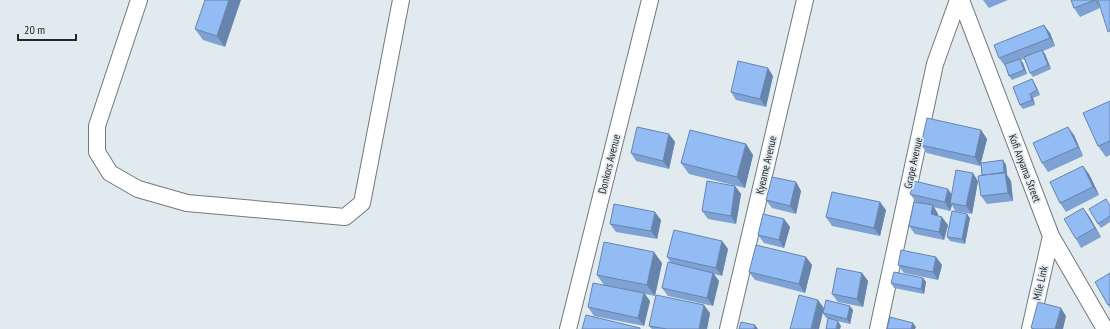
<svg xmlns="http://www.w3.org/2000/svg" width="1110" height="329" viewBox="0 0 1110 329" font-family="'PT Sans Narrow',sans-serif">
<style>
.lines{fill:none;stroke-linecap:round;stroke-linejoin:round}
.street-casing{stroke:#71797d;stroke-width:18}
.street{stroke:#fff;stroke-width:16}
.wall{fill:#7ea2d3}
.shaded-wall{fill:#6784ac}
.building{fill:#93bcf5;stroke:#6784ac}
.labels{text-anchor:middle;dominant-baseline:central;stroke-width:3.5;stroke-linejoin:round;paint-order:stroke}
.street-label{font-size:11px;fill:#242829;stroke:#e1eaee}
</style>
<rect width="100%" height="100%" fill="#e1eaee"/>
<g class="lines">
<g class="street-casing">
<path id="street" d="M 139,0 L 97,126 L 97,152 L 110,173 L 138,189 L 187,203 L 345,217 L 362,203 L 401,0
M 961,0 L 1051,236 L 1105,329
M 568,329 L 650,0
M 728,329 L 805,0
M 878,329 L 935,64 L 958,0
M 1030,329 L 1051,236"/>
</g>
<use href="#street" class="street"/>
</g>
<path class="wall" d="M 205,0 L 225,47 L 203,40 L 195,29 Z
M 983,0 L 1008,0 L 989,8 Z
M 1071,0 L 1097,0 L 1100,8 L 1080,17 L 1074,8 Z
M 1050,33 L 1055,46 L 1043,51 L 1045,54 L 1051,69 L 1033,77 L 1030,73 L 1024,59 L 1020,60 L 1023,63 L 1027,74 L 1012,80 L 1009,76 L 1006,66 L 1005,66 L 999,58 Z
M 773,76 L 766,107 L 736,100 L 731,92 Z
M 1032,79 L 1035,84 L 1040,95 L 1033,98 L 1035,105 L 1023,109 L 1020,105 Z
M 1110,101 L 1110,155 L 1106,157 L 1098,146 Z
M 981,130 L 987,139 L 981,163 L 1003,160 L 1006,165 L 1007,175 L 1011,181 L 1013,201 L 987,204 L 981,196 L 982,175 L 981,164 L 980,166 L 927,153 L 921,145 Z
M 669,134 L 675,142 L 669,169 L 636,161 L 631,153 Z
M 1074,135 L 1083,156 L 1048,172 L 1042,163 Z
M 746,144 L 753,155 L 745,188 L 689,174 L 681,163 Z
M 1089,174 L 1099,195 L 1066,212 L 1060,203 Z
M 978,181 L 972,214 L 955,211 L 952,205 L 950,211 L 933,207 L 938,214 L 938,216 L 948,225 L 944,240 L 915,234 L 909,226 L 916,202 L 910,194 L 948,189 L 951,194 Z
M 796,182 L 801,191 L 796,214 L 772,208 L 766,200 Z
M 735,186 L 741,194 L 736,224 L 708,219 L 702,211 Z
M 1110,205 L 1110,222 L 1101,228 L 1098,224 Z
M 886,210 L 880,236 L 832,226 L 826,217 Z
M 1089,216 L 1101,237 L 1081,248 L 1076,239 Z
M 970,218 L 965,244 L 950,241 L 947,237 Z
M 784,219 L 790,227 L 784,248 L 764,243 L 758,235 Z
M 661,220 L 657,239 L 616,232 L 610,224 Z
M 722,241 L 728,249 L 722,276 L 714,274 L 719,281 L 713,306 L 668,296 L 662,288 L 671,263 L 667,257 Z
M 806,257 L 812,265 L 805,293 L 755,280 L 749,272 Z
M 936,257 L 942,265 L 938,280 L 904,273 L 898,265 Z
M 662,263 L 655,296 L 645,294 L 650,301 L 644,326 L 594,316 L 588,307 L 604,285 L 597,275 Z
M 862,273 L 868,281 L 863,307 L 838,302 L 832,294 Z
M 1110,273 L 1110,308 L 1108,305 Z
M 923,278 L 926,282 L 924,294 L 894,288 L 891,283 Z
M 853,310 L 850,324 L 829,319 L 841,326 L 828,318 L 826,318 L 823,313 Z
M 710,313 L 707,329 L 652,329 L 649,326 Z"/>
<path class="shaded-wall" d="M 229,0 L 241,0 L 225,47 L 217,36 Z
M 1095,0 L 1097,0 L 1100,8 Z
M 1044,25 L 1050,33 L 1055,46 L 1050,38 Z
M 1042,50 L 1045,54 L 1051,69 L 1048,65 Z
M 1020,59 L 1023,63 L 1027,74 L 1024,70 Z
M 768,68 L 773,76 L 766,107 L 760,99 Z
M 1032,79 L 1035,84 L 1040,95 L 1037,90 Z
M 1030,94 L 1033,98 L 1035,105 L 1032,100 Z
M 1068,127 L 1074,135 L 1083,156 L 1078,147 Z
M 981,130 L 987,139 L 980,166 L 975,157 Z
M 669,134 L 675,142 L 669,169 L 663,161 Z
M 746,144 L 753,155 L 745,188 L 737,177 Z
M 1003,160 L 1006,165 L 1007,175 L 1011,181 L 1013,201 L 1008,193 Z
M 1083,166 L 1089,174 L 1099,195 L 1093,187 Z
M 973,173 L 978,181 L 972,214 L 966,206 Z
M 796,182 L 801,191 L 796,214 L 790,206 Z
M 735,186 L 741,194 L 736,224 L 731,216 Z
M 948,189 L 953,197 L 950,203 L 952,205 L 950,211 L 945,202 Z
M 880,202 L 886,210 L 880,236 L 874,228 Z
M 933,205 L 938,214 L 936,222 L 931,214 Z
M 1083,208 L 1089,216 L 1101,237 L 1095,228 Z
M 655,212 L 661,220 L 657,239 L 651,231 Z
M 967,214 L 970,218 L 965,244 L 962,239 Z
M 942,217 L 948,225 L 944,240 L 939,232 Z
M 784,219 L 790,227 L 784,248 L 779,240 Z
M 722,241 L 728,249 L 722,276 L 716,268 Z
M 654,252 L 662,263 L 655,296 L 647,285 Z
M 806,257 L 812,265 L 805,293 L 799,284 Z
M 936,257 L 942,265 L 938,280 L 933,272 Z
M 713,273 L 719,281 L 713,306 L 707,298 Z
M 862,273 L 868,281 L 863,307 L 857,299 Z
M 923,278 L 926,282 L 924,294 L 921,289 Z
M 644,293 L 650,301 L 644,326 L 638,318 Z
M 818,300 L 824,308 L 819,329 L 811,329 Z
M 704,305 L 710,313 L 707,329 L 699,329 Z
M 850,306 L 853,310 L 850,324 L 847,319 Z
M 1061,308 L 1066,316 L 1063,329 L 1055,329 Z
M 838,321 L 841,326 L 840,329 L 836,329 Z
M 913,323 L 916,327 L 915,329 L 911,329 Z
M 755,325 L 758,329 L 754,329 Z"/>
<path class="building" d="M 205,0 L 229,0 L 217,36 L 195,29 Z
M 1071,0 L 1095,0 L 1074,8 Z
M 1098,0 L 1110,0 L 1110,31 L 1108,32 Z
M 1044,25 L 1050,38 L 999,58 L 994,45 Z
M 1042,50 L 1048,65 L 1030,73 L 1024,57 Z
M 1020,59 L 1024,70 L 1009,76 L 1005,64 Z
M 738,61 L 768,68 L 760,99 L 731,92 Z
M 1032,79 L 1037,90 L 1030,94 L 1032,100 L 1020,105 L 1013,87 Z
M 1110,101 L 1110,141 L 1098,146 L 1083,113 Z
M 927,118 L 981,130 L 975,157 L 921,145 Z
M 637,127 L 669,134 L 663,161 L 631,153 Z
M 1068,127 L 1078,147 L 1042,163 L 1033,143 Z
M 690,130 L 746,144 L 737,177 L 681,163 Z
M 1003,160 L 1004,173 L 982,175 L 981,163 Z
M 1083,166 L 1093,187 L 1060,203 L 1050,182 Z
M 956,170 L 973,173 L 966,206 L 950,203 Z
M 1005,172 L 1008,193 L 981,196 L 978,176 Z
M 772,177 L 796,182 L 790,206 L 766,200 Z
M 707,181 L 735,186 L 731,216 L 702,211 Z
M 914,181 L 948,189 L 945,202 L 910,194 Z
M 832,192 L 880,202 L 874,228 L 826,217 Z
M 1106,199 L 1110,206 L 1110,216 L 1098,224 L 1089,209 Z
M 914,202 L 933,205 L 931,214 L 942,217 L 939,232 L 909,226 Z
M 614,204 L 655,212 L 651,231 L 610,224 Z
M 1083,208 L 1095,228 L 1076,239 L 1064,219 Z
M 952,211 L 967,214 L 962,239 L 947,237 Z
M 763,214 L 784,219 L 779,240 L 758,235 Z
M 674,230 L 722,241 L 716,268 L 667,257 Z
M 604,242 L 654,252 L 647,285 L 597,275 Z
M 756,245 L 806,257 L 799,284 L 749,272 Z
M 901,250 L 936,257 L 933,272 L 898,265 Z
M 668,262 L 713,273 L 707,298 L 662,288 Z
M 837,268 L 862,273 L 857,299 L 832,294 Z
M 894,272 L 923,278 L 921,289 L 891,283 Z
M 1110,273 L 1110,304 L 1108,305 L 1095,282 Z
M 593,283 L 644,293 L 638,318 L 588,307 Z
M 656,295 L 704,305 L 699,329 L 667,329 L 649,326 Z
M 799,295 L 818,300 L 811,329 L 790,329 Z
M 826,300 L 850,306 L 847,319 L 823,313 Z
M 1038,302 L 1061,308 L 1055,329 L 1035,329 L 1031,328 Z
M 586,315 L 640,328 L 640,329 L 582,329 Z
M 890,317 L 913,323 L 911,329 L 887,329 Z
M 828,318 L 838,321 L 836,329 L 826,329 Z
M 741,322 L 755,325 L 754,329 L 739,329 Z"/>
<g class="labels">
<g class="street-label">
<text transform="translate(913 163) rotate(-78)">Grape Avenue</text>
<text transform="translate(609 164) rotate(-76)">Donkors Avenue</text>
<text transform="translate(766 165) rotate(-77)">Kyeame Avenue</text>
<text transform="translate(1025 168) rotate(69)">Kofi Anyama Street</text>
<text transform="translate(1040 283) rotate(-77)">Mile Link</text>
</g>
</g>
<path d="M18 34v6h58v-6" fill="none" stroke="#242829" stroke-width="2"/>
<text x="24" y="34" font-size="12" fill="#242829" stroke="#e1eaee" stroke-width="3" paint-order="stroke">20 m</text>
</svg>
